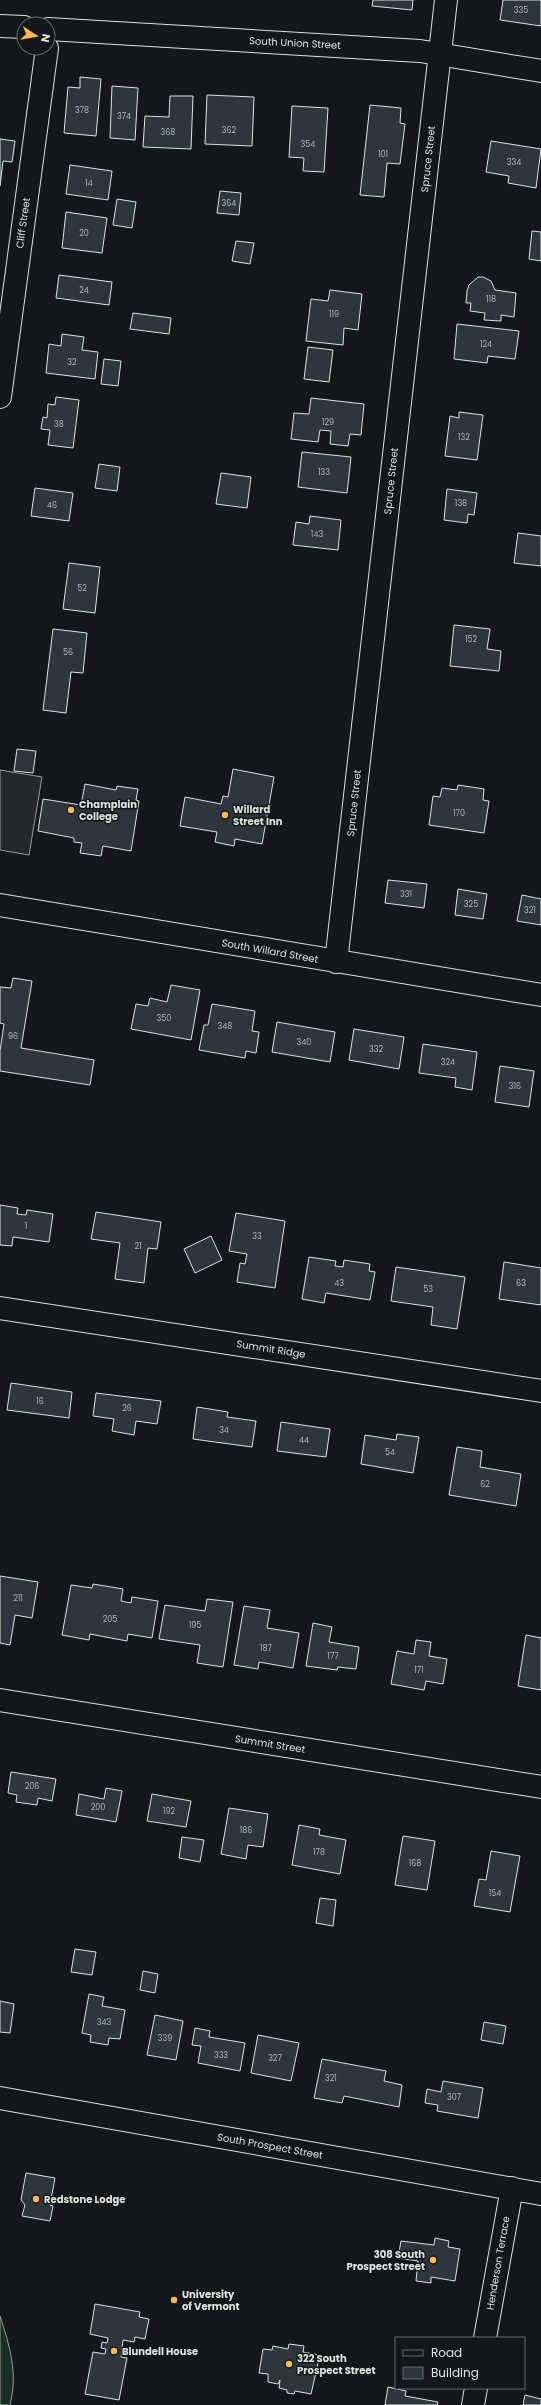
<svg xmlns="http://www.w3.org/2000/svg" width="541" height="2405" viewBox="0 0 541 2405" font-family="Poppins,sans-serif">
<style>
.green{fill:#1a2d24;stroke:#939e99}
.parking{fill:#24282b;stroke:#939e99}
.building{fill:#2c363c;stroke:#d8e6dc}
.lines{fill:none;stroke-linecap:round;stroke-linejoin:round}
.minor-casing{stroke:#d8e6dc;stroke-width:24}
.major-casing{stroke:#d8e6dc;stroke-width:24}
.minor{stroke:#14181c;stroke-width:22}
.major{stroke:#14181c;stroke-width:22}
.poi-dot{fill:#ffb74d;stroke:#14181c;stroke-width:1.5}
.labels{text-anchor:middle;dominant-baseline:central;stroke-width:3;stroke-linejoin:round;paint-order:stroke}
.number-label{font-size:8px;fill:#adbab4}
.street-label{font-size:10px;fill:#d8e6dc;stroke:#14181c}
.poi-label{font-size:10px;font-weight:bold;fill:#d8e6dc;stroke:#14181c;text-anchor:start}
</style>
<rect width="100%" height="100%" fill="#14181c"/>
<path class="green" d="M 0,2316 C 10,2347 18,2373 10,2405 L 0,2405 Z"/>
<path class="parking" d="M 0,770 L 42,777 L 29,855 L 0,850 Z"/>
<path class="building" d="M 373,0 L 413,0 L 412,10 L 372,6 Z
M 503,0 L 541,0 L 541,26 L 500,20 Z
M 80,77 L 101,79 L 96,136 L 64,133 L 68,87 L 80,88 Z
M 112,86 L 138,88 L 135,140 L 110,138 Z
M 207,95 L 254,97 L 252,146 L 205,144 Z
M 170,96 L 193,96 L 191,149 L 143,147 L 145,116 L 169,117 Z
M 370,105 L 401,108 L 400,123 L 405,124 L 400,164 L 387,163 L 384,197 L 360,195 Z
M 292,106 L 328,108 L 324,172 L 303,171 L 304,158 L 289,157 Z
M 0,139 L 15,141 L 12,162 L 3,161 L 0,186 Z
M 491,141 L 541,149 L 536,188 L 508,183 L 509,176 L 486,172 Z
M 70,165 L 112,171 L 108,200 L 66,194 Z
M 220,191 L 241,193 L 239,215 L 217,213 Z
M 117,199 L 136,202 L 132,228 L 113,225 Z
M 66,212 L 107,218 L 102,253 L 62,248 Z
M 532,231 L 541,232 L 541,261 L 529,259 Z
M 236,241 L 254,243 L 250,264 L 232,261 Z
M 59,275 L 112,282 L 109,305 L 56,298 Z
M 478,277 L 483,277 L 491,281 L 495,290 L 516,293 L 514,317 L 501,315 L 501,321 L 484,320 L 485,313 L 470,311 L 471,303 L 466,303 L 467,291 L 469,285 Z
M 330,290 L 362,294 L 358,330 L 344,328 L 343,345 L 306,341 L 311,299 L 328,301 Z
M 133,313 L 171,318 L 169,334 L 130,329 Z
M 457,324 L 519,331 L 515,359 L 488,356 L 487,363 L 454,359 Z
M 62,334 L 84,337 L 82,350 L 98,352 L 95,379 L 46,373 L 49,344 L 61,346 Z
M 308,347 L 333,350 L 329,382 L 304,379 Z
M 104,359 L 121,361 L 118,386 L 101,384 Z
M 56,397 L 79,400 L 73,448 L 48,445 L 50,430 L 41,429 L 43,417 L 47,418 L 48,404 L 55,405 Z
M 311,398 L 364,404 L 361,435 L 350,434 L 348,446 L 330,444 L 331,431 L 320,430 L 318,442 L 291,439 L 294,413 L 309,414 Z
M 459,412 L 483,415 L 477,460 L 445,456 L 450,416 L 459,418 Z
M 302,452 L 351,457 L 347,493 L 298,487 Z
M 99,464 L 120,467 L 117,491 L 95,488 Z
M 221,473 L 251,477 L 247,508 L 216,504 Z
M 35,488 L 73,493 L 69,521 L 31,516 Z
M 447,489 L 477,493 L 474,515 L 468,514 L 467,523 L 444,520 Z
M 310,516 L 341,520 L 338,550 L 293,545 L 296,522 L 309,524 Z
M 518,533 L 541,536 L 541,566 L 514,563 Z
M 69,563 L 100,567 L 95,613 L 63,609 Z
M 454,625 L 490,629 L 487,649 L 501,651 L 499,671 L 450,666 Z
M 53,629 L 87,633 L 83,673 L 71,672 L 66,713 L 43,710 Z
M 17,749 L 36,751 L 33,773 L 14,771 Z
M 233,769 L 274,777 L 262,844 L 235,839 L 234,846 L 215,842 L 217,832 L 180,826 L 185,797 L 221,804 L 223,796 L 228,797 Z
M 85,784 L 116,790 L 117,786 L 138,789 L 136,800 L 139,801 L 131,851 L 103,846 L 101,856 L 80,853 L 82,843 L 74,842 L 74,838 L 38,831 L 43,799 L 81,805 Z
M 458,785 L 484,789 L 483,800 L 489,801 L 484,833 L 429,825 L 433,796 L 440,797 L 442,788 L 457,790 Z
M 388,880 L 427,884 L 424,908 L 385,903 Z
M 458,889 L 487,894 L 483,919 L 455,915 Z
M 522,895 L 541,899 L 541,925 L 517,921 Z
M 13,978 L 32,981 L 21,1048 L 94,1060 L 90,1085 L 0,1071 L 0,1051 L 4,1024 L 0,1023 L 0,987 L 11,988 Z
M 171,985 L 200,990 L 191,1040 L 131,1029 L 136,1004 L 148,1006 L 150,998 L 167,1002 Z
M 212,1004 L 255,1011 L 252,1031 L 259,1032 L 256,1053 L 246,1051 L 245,1058 L 199,1050 L 204,1025 L 208,1025 Z
M 277,1022 L 335,1032 L 330,1062 L 272,1052 Z
M 354,1029 L 404,1037 L 399,1069 L 349,1060 Z
M 423,1044 L 477,1052 L 472,1090 L 455,1087 L 456,1078 L 419,1073 Z
M 500,1066 L 534,1071 L 529,1107 L 495,1102 Z
M 0,1205 L 18,1208 L 17,1214 L 26,1215 L 27,1210 L 53,1214 L 49,1242 L 13,1237 L 12,1246 L 0,1245 Z
M 96,1212 L 161,1222 L 157,1249 L 148,1248 L 144,1283 L 115,1279 L 120,1243 L 91,1239 Z
M 236,1213 L 285,1221 L 275,1288 L 237,1282 L 240,1263 L 245,1264 L 247,1254 L 229,1251 Z
M 211,1236 L 222,1260 L 195,1273 L 184,1249 Z
M 309,1257 L 336,1261 L 335,1266 L 343,1267 L 344,1260 L 370,1264 L 369,1271 L 375,1272 L 370,1300 L 326,1293 L 324,1303 L 302,1299 Z
M 504,1262 L 541,1268 L 541,1305 L 499,1299 Z
M 396,1267 L 465,1277 L 457,1329 L 431,1325 L 433,1307 L 391,1301 Z
M 11,1383 L 72,1392 L 69,1418 L 7,1410 Z
M 96,1393 L 161,1401 L 157,1424 L 136,1421 L 134,1435 L 112,1431 L 114,1419 L 93,1416 Z
M 197,1407 L 228,1412 L 227,1417 L 256,1421 L 252,1447 L 193,1439 Z
M 281,1422 L 330,1429 L 326,1457 L 277,1451 Z
M 397,1434 L 419,1437 L 413,1473 L 361,1464 L 365,1435 L 396,1440 Z
M 457,1447 L 482,1451 L 480,1467 L 521,1474 L 516,1506 L 449,1495 Z
M 0,1576 L 38,1582 L 32,1618 L 15,1615 L 10,1645 L 0,1643 Z
M 93,1584 L 123,1589 L 121,1601 L 131,1603 L 132,1597 L 158,1601 L 152,1638 L 128,1634 L 127,1641 L 90,1634 L 89,1640 L 62,1635 L 71,1585 L 92,1588 Z
M 207,1599 L 233,1602 L 223,1667 L 197,1663 L 200,1645 L 159,1639 L 165,1605 L 205,1611 Z
M 244,1606 L 270,1610 L 267,1628 L 299,1633 L 293,1668 L 259,1662 L 258,1669 L 234,1665 Z
M 313,1623 L 332,1627 L 329,1642 L 359,1647 L 356,1669 L 338,1667 L 337,1670 L 306,1666 Z
M 526,1635 L 541,1638 L 541,1690 L 518,1686 Z
M 416,1640 L 431,1642 L 429,1656 L 447,1659 L 443,1684 L 426,1681 L 424,1690 L 391,1684 L 397,1651 L 414,1654 Z
M 11,1772 L 56,1779 L 52,1801 L 38,1798 L 37,1805 L 16,1802 L 17,1795 L 8,1793 Z
M 106,1788 L 122,1791 L 116,1822 L 76,1815 L 79,1794 L 104,1799 Z
M 152,1794 L 191,1801 L 186,1827 L 147,1821 Z
M 229,1808 L 268,1814 L 263,1847 L 248,1845 L 246,1859 L 221,1854 Z
M 299,1825 L 320,1829 L 319,1835 L 346,1840 L 340,1874 L 292,1865 Z
M 403,1836 L 435,1841 L 427,1890 L 395,1885 Z
M 182,1837 L 204,1840 L 200,1862 L 179,1858 Z
M 491,1851 L 520,1856 L 510,1912 L 474,1906 L 479,1879 L 486,1880 Z
M 320,1898 L 336,1900 L 333,1926 L 316,1923 Z
M 75,1949 L 96,1952 L 92,1975 L 71,1972 Z
M 143,1971 L 158,1974 L 155,1993 L 140,1990 Z
M 89,1994 L 104,1997 L 102,2006 L 125,2010 L 120,2039 L 109,2038 L 108,2045 L 90,2042 L 91,2035 L 82,2033 Z
M 0,2001 L 14,2004 L 10,2033 L 0,2032 Z
M 155,2015 L 183,2021 L 176,2060 L 147,2055 Z
M 484,2022 L 506,2026 L 503,2044 L 481,2040 Z
M 195,2028 L 210,2031 L 209,2037 L 245,2043 L 240,2071 L 198,2063 L 201,2046 L 192,2045 Z
M 258,2035 L 299,2043 L 291,2081 L 251,2073 Z
M 322,2059 L 386,2071 L 384,2081 L 402,2085 L 399,2107 L 344,2096 L 342,2103 L 314,2098 Z
M 443,2081 L 483,2088 L 478,2118 L 437,2111 L 438,2105 L 425,2103 L 427,2089 L 441,2092 Z
M 26,2173 L 55,2178 L 50,2205 L 53,2206 L 50,2221 L 22,2216 L 25,2205 L 21,2200 Z
M 435,2238 L 449,2241 L 448,2247 L 460,2249 L 455,2281 L 431,2277 L 431,2283 L 416,2281 L 418,2261 L 398,2258 L 401,2241 L 434,2245 Z
M 95,2304 L 140,2312 L 139,2317 L 149,2319 L 145,2339 L 135,2337 L 134,2342 L 123,2340 L 121,2357 L 127,2358 L 119,2400 L 85,2394 L 93,2352 L 105,2354 L 106,2349 L 101,2348 L 102,2342 L 107,2343 L 108,2338 L 90,2334 Z
M 289,2344 L 304,2346 L 303,2352 L 320,2355 L 311,2394 L 295,2391 L 294,2394 L 287,2393 L 287,2390 L 279,2388 L 280,2380 L 278,2384 L 268,2382 L 268,2374 L 259,2373 L 263,2349 L 272,2350 L 273,2346 L 288,2349 Z
M 388,2387 L 406,2391 L 405,2396 L 438,2402 L 437,2405 L 385,2405 Z
M 525,2395 L 541,2399 L 541,2405 L 523,2405 Z"/>
<g class="lines">
<g class="minor-casing">
<path id="minor" d="M 0,397 L 47,48
M 336,962 L 446,0
M 0,1308 L 541,1391
M 0,1700 L 541,1787
M 0,2098 L 541,2194
M 485,2338 L 512,2188
M 473,2405 L 476,2388"/>
</g>
<g class="major-casing">
<path id="major" d="M 0,26 L 24,27
M 48,29 L 420,51 L 541,71
M 0,905 L 541,995"/>
</g>
<use href="#minor" class="minor"/>
<use href="#major" class="major"/>
</g>
<g class="poi-dot">
<circle cx="71" cy="810" r="4"/>
<circle cx="225" cy="815" r="4"/>
<circle cx="36" cy="2199" r="4"/>
<circle cx="433" cy="2260" r="4"/>
<circle cx="174" cy="2300" r="4"/>
<circle cx="114" cy="2351" r="4"/>
<circle cx="289" cy="2364" r="4"/>
</g>
<g class="labels">
<g class="number-label">
<text x="521" y="10">335</text>
<text x="82" y="110">378</text>
<text x="124" y="116">374</text>
<text x="229" y="130">362</text>
<text x="168" y="132">368</text>
<text x="308" y="144">354</text>
<text x="383" y="154">101</text>
<text x="514" y="162">334</text>
<text x="89" y="183">14</text>
<text x="229" y="203">364</text>
<text x="84" y="233">20</text>
<text x="84" y="290">24</text>
<text x="491" y="299">118</text>
<text x="334" y="314">119</text>
<text x="486" y="344">124</text>
<text x="72" y="362">32</text>
<text x="328" y="422">129</text>
<text x="59" y="424">38</text>
<text x="464" y="437">132</text>
<text x="324" y="472">133</text>
<text x="461" y="503">138</text>
<text x="52" y="505">46</text>
<text x="317" y="534">143</text>
<text x="82" y="588">52</text>
<text x="471" y="639">152</text>
<text x="68" y="652">56</text>
<text x="459" y="813">170</text>
<text x="406" y="894">331</text>
<text x="471" y="904">325</text>
<text x="530" y="910">321</text>
<text x="164" y="1018">350</text>
<text x="225" y="1026">348</text>
<text x="13" y="1036">96</text>
<text x="304" y="1042">340</text>
<text x="376" y="1049">332</text>
<text x="448" y="1062">324</text>
<text x="515" y="1086">316</text>
<text x="26" y="1226">1</text>
<text x="257" y="1236">33</text>
<text x="138" y="1246">21</text>
<text x="339" y="1283">43</text>
<text x="521" y="1283">63</text>
<text x="428" y="1289">53</text>
<text x="40" y="1401">16</text>
<text x="127" y="1408">26</text>
<text x="224" y="1430">34</text>
<text x="304" y="1440">44</text>
<text x="390" y="1452">54</text>
<text x="485" y="1484">62</text>
<text x="18" y="1598">211</text>
<text x="110" y="1619">205</text>
<text x="195" y="1625">195</text>
<text x="266" y="1648">187</text>
<text x="333" y="1656">177</text>
<text x="419" y="1670">171</text>
<text x="32" y="1786">206</text>
<text x="98" y="1807">200</text>
<text x="169" y="1811">192</text>
<text x="246" y="1830">186</text>
<text x="319" y="1852">178</text>
<text x="415" y="1863">168</text>
<text x="495" y="1893">154</text>
<text x="104" y="2022">343</text>
<text x="165" y="2038">339</text>
<text x="221" y="2055">333</text>
<text x="275" y="2058">327</text>
<text x="331" y="2078">321</text>
<text x="454" y="2097">307</text>
</g>
<g class="street-label">
<text transform="translate(295 43) rotate(3)">South Union Street</text>
<text transform="translate(428 159) rotate(-84)">Spruce Street</text>
<text transform="translate(23 223) rotate(-82)">Cliff Street</text>
<text transform="translate(391 481) rotate(-84)">Spruce Street</text>
<text transform="translate(354 803) rotate(-84)">Spruce Street</text>
<text transform="translate(270 951) rotate(10)">South Willard Street</text>
<text transform="translate(271 1349) rotate(9)">Summit Ridge</text>
<text transform="translate(270 1744) rotate(9)">Summit Street</text>
<text transform="translate(270 2146) rotate(10)">South Prospect Street</text>
<text transform="translate(498 2263) rotate(-80)">Henderson Terrace</text>
</g>
<g class="poi-label">
<text x="79" y="804">Champlain<tspan x="79" dy="12">College</tspan></text>
<text x="233" y="809">Willard<tspan x="233" dy="12">Street Inn</tspan></text>
<text x="44" y="2199">Redstone Lodge</text>
<text x="425" y="2254" text-anchor="end">308 South<tspan x="425" dy="12">Prospect Street</tspan></text>
<text x="182" y="2294">University<tspan x="182" dy="12">of Vermont</tspan></text>
<text x="122" y="2351">Blundell House</text>
<text x="297" y="2358">322 South<tspan x="297" dy="12">Prospect Street</tspan></text>
</g>
</g>
<rect x="395" y="2337" width="130" height="52" fill="#14181c" stroke="#626a69"/>
<rect x="403" y="2350" width="20" height="6" fill="#14181c" stroke="#626a69"/>
<text x="431" y="2357" font-size="12" fill="#d8e6dc">Road</text>
<rect x="403" y="2367" width="20" height="12" fill="#2c363c" stroke="#626a69"/>
<text x="431" y="2377" font-size="12" fill="#d8e6dc">Building</text>
<g transform="translate(36 36) rotate(102)"><circle r="19" fill="#14181c" stroke="#626a69"/>
<path d="M0-3L7 15L0 10L-7 15Z" fill="#ffb74d"/>
<text y="-6" font-size="11" font-weight="bold" text-anchor="middle" fill="#d8e6dc">N</text>
</g>
</svg>
